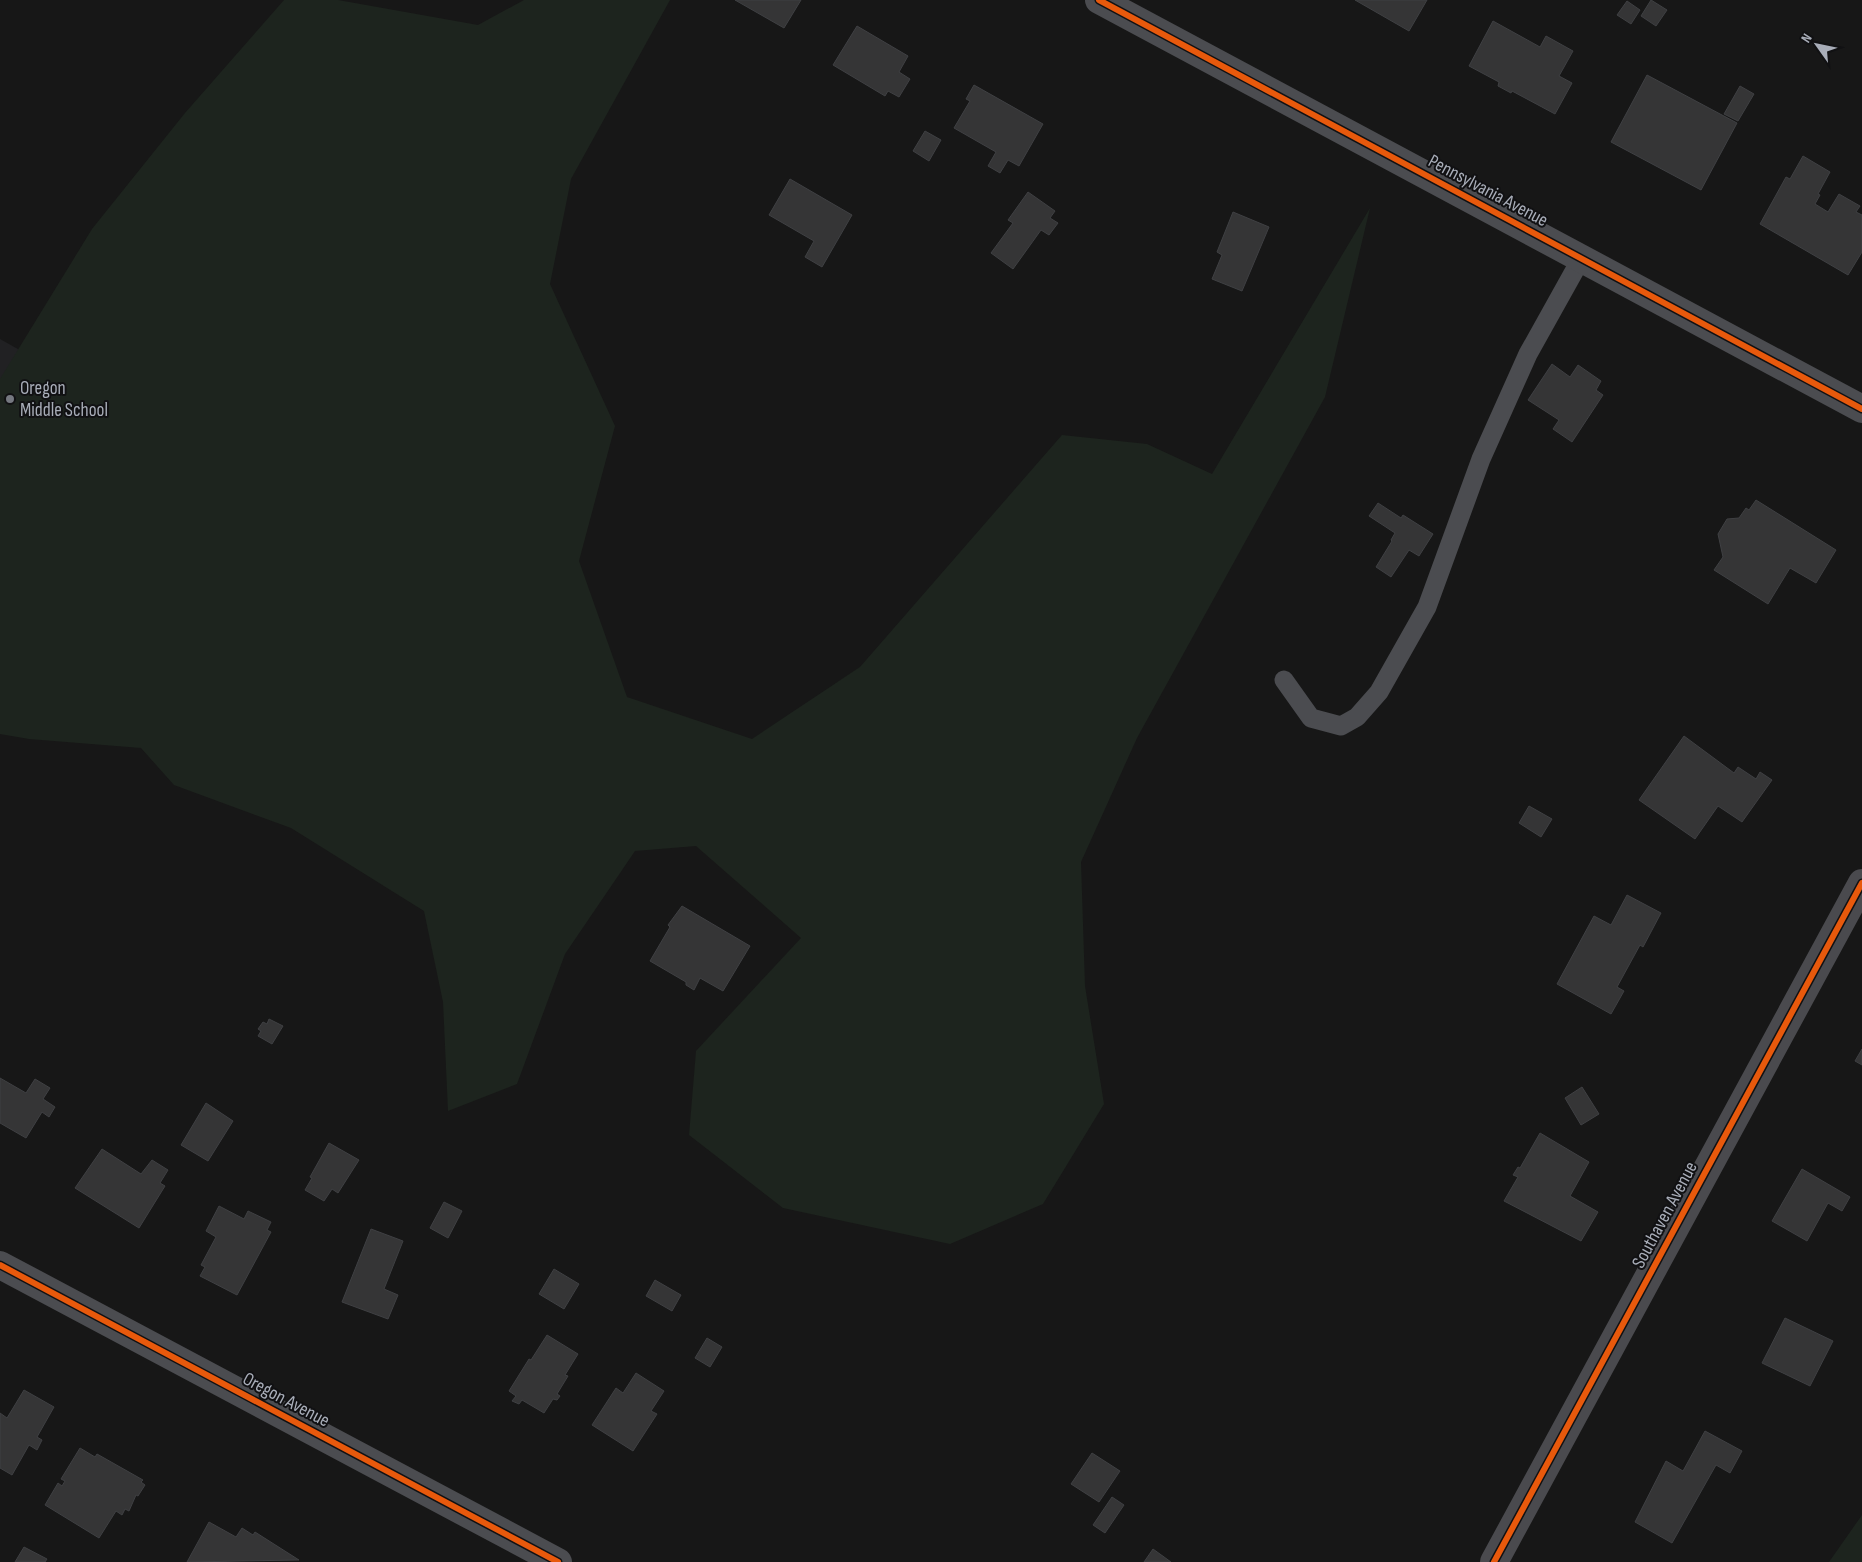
<svg xmlns="http://www.w3.org/2000/svg" width="1862" height="1562" viewBox="0 0 1862 1562" font-family="'Sofia Sans Condensed',sans-serif">
<style>
.built{fill:#212123}
.green{fill:#1d241e}
.building{fill:#353536;stroke:#3f4043}
.lines{fill:none;stroke-linecap:round;stroke-linejoin:round}
.lane{stroke:#4b4c50;stroke-width:19}
.street{stroke:#4b4c50;stroke-width:28}
.secondary{stroke:#4a4a4e;stroke-width:28}
.cycleway-casing{stroke:#111113;stroke-width:9}
.cycleway{stroke:#e8590c;stroke-width:6}
.poi-dot{fill:#757880;stroke:#111113;stroke-width:2}
.labels{text-anchor:middle;dominant-baseline:central;stroke-width:4;stroke-linejoin:round;paint-order:stroke}
.street-label{font-size:19px;fill:#a8adb8;stroke:#111113}
.poi-label{font-size:19px;fill:#a8adb8;stroke:#111113;text-anchor:start}
</style>
<rect width="100%" height="100%" fill="#171717"/>
<path class="built" d="M 0,339 L 41,362 L 0,436 Z"/>
<path class="green" d="M 284,0 L 338,0 L 478,25 L 524,0 L 670,0 L 571,179 L 550,284 L 615,426 L 579,561 L 627,697 L 752,739 L 860,667 L 1062,435 L 1147,444 L 1212,474 L 1370,208 L 1325,397 L 1137,738 L 1081,862 L 1085,986 L 1104,1104 L 1043,1204 L 950,1244 L 783,1208 L 689,1135 L 696,1051 L 801,938 L 696,846 L 635,851 L 565,954 L 517,1084 L 448,1111 L 443,1002 L 424,911 L 291,828 L 174,785 L 141,748 L 29,739 L 0,734 L 0,379 L 92,229 L 185,113 Z
M 1862,1515 L 1862,1562 L 1829,1562 Z"/>
<path class="building" d="M 735,0 L 801,0 L 784,28 Z
M 1355,0 L 1427,0 L 1409,31 Z
M 1651,0 L 1667,10 L 1656,26 L 1641,16 Z
M 1627,1 L 1640,10 L 1631,24 L 1617,15 Z
M 1493,21 L 1540,47 L 1546,36 L 1573,51 L 1559,76 L 1572,83 L 1555,114 L 1512,91 L 1511,93 L 1498,86 L 1499,82 L 1469,66 Z
M 857,26 L 908,56 L 899,72 L 910,79 L 899,97 L 888,91 L 885,96 L 833,65 Z
M 1647,75 L 1737,123 L 1701,190 L 1611,142 Z
M 974,85 L 1043,124 L 1019,166 L 1008,160 L 1000,173 L 988,166 L 996,152 L 954,128 L 970,101 L 966,99 Z
M 1740,86 L 1754,94 L 1738,121 L 1724,114 Z
M 925,131 L 941,140 L 929,161 L 913,151 Z
M 1803,156 L 1830,172 L 1818,194 L 1820,195 L 1815,204 L 1828,212 L 1839,194 L 1860,206 L 1856,212 L 1862,215 L 1862,252 L 1848,275 L 1760,224 L 1786,177 L 1790,179 Z
M 790,179 L 852,215 L 822,267 L 805,257 L 814,241 L 769,215 Z
M 1028,192 L 1055,211 L 1050,218 L 1058,223 L 1049,235 L 1041,230 L 1013,269 L 991,253 L 1013,223 L 1008,220 Z
M 1233,212 L 1269,227 L 1242,291 L 1212,279 L 1222,255 L 1217,252 Z
M 1552,364 L 1570,377 L 1578,365 L 1601,381 L 1596,390 L 1603,395 L 1572,442 L 1553,429 L 1559,420 L 1528,400 Z
M 1756,500 L 1836,550 L 1816,583 L 1790,568 L 1768,604 L 1714,570 L 1723,557 L 1718,534 L 1727,519 L 1739,518 L 1746,508 L 1749,510 Z
M 1378,503 L 1401,518 L 1403,515 L 1433,534 L 1419,556 L 1409,550 L 1391,577 L 1376,567 L 1392,541 L 1391,540 L 1395,533 L 1369,516 Z
M 1684,736 L 1734,773 L 1738,767 L 1756,779 L 1760,772 L 1772,780 L 1742,822 L 1718,806 L 1695,839 L 1639,800 Z
M 1529,806 L 1552,819 L 1541,837 L 1519,823 Z
M 1627,895 L 1661,913 L 1643,947 L 1640,945 L 1617,987 L 1624,991 L 1611,1014 L 1557,984 L 1594,916 L 1611,925 Z
M 682,906 L 750,946 L 723,991 L 700,978 L 694,990 L 686,985 L 686,982 L 650,961 L 670,927 L 668,925 Z
M 269,1019 L 283,1026 L 272,1044 L 258,1036 L 261,1031 L 258,1029 L 263,1022 L 267,1024 Z
M 1862,1049 L 1862,1065 L 1855,1061 Z
M 0,1078 L 26,1093 L 35,1079 L 50,1088 L 43,1099 L 55,1107 L 49,1117 L 42,1112 L 26,1138 L 0,1123 Z
M 1582,1087 L 1599,1114 L 1581,1125 L 1565,1098 Z
M 206,1103 L 233,1121 L 208,1161 L 181,1145 Z
M 1540,1133 L 1589,1162 L 1570,1196 L 1598,1212 L 1581,1241 L 1504,1201 L 1518,1177 L 1513,1175 L 1518,1167 L 1520,1168 Z
M 329,1143 L 359,1160 L 338,1193 L 332,1189 L 324,1201 L 305,1190 L 312,1178 L 310,1177 Z
M 102,1149 L 141,1174 L 152,1160 L 168,1170 L 160,1183 L 165,1186 L 139,1228 L 75,1188 Z
M 1802,1169 L 1850,1197 L 1842,1211 L 1828,1203 L 1807,1241 L 1772,1221 Z
M 444,1202 L 462,1211 L 448,1238 L 430,1228 Z
M 219,1206 L 244,1219 L 248,1211 L 271,1222 L 267,1230 L 271,1232 L 237,1295 L 200,1276 L 205,1267 L 201,1265 L 216,1237 L 206,1231 Z
M 371,1229 L 403,1241 L 384,1289 L 398,1295 L 388,1319 L 342,1302 Z
M 554,1269 L 579,1284 L 564,1309 L 539,1294 Z
M 655,1280 L 681,1295 L 672,1311 L 646,1296 Z
M 1785,1318 L 1833,1341 L 1810,1386 L 1762,1363 Z
M 547,1335 L 578,1354 L 565,1375 L 568,1376 L 557,1394 L 560,1396 L 557,1400 L 553,1399 L 544,1413 L 522,1400 L 519,1404 L 512,1401 L 516,1396 L 509,1391 L 529,1359 L 531,1360 Z
M 707,1338 L 722,1347 L 710,1367 L 695,1358 Z
M 636,1373 L 664,1391 L 651,1411 L 657,1414 L 633,1451 L 592,1425 L 616,1388 L 623,1393 Z
M 24,1390 L 54,1407 L 37,1437 L 42,1440 L 37,1450 L 29,1445 L 12,1475 L 0,1468 L 0,1413 L 7,1418 Z
M 1705,1431 L 1742,1451 L 1730,1473 L 1716,1465 L 1672,1543 L 1635,1522 L 1666,1461 L 1683,1471 Z
M 80,1448 L 95,1457 L 97,1454 L 143,1480 L 141,1482 L 145,1485 L 138,1496 L 136,1495 L 129,1511 L 125,1509 L 122,1515 L 116,1511 L 99,1538 L 45,1505 L 58,1483 L 62,1486 L 65,1481 L 61,1479 Z
M 1092,1453 L 1120,1471 L 1099,1502 L 1071,1484 Z
M 1112,1497 L 1124,1505 L 1105,1533 L 1093,1525 Z
M 209,1522 L 236,1537 L 242,1528 L 253,1535 L 255,1532 L 299,1560 L 187,1562 Z
M 24,1547 L 47,1559 L 45,1562 L 15,1562 Z
M 1153,1549 L 1171,1562 L 1144,1562 Z"/>
<g class="lines">
<path class="lane" d="M 1284,680 L 1311,718 L 1341,726 L 1357,717 L 1379,692 L 1427,607 L 1481,459 L 1528,354 L 1581,259"/>
<path class="street" d="M 1099,0 L 1862,409
M 0,1265 L 558,1562"/>
<path class="secondary" d="M 1494,1562 L 1862,883"/>
<g class="cycleway-casing">
<path id="cycleway" d="M 1099,0 L 1862,409
M 0,1265 L 558,1562
M 1494,1562 L 1862,883"/>
</g>
<use href="#cycleway" class="cycleway"/>
</g>
<circle class="poi-dot" cx="10" cy="399" r="5"/>
<g class="labels">
<g class="street-label">
<text transform="translate(1488 191) rotate(28)">Pennsylvania Avenue</text>
<text transform="translate(1665 1215) rotate(-62)">Southaven Avenue</text>
<text transform="translate(286 1400) rotate(28)">Oregon Avenue</text>
</g>
<g class="poi-label">
<text x="20" y="388">Oregon<tspan x="20" dy="22">Middle School</tspan></text>
</g>
</g>
<g transform="translate(1817 45) rotate(303)" stroke="#111113" stroke-width="4" paint-order="stroke">
<path d="M0-4L9 19L0 12L-9 19Z" fill="#a8adb8"/>
<text y="-8" font-size="14" font-weight="bold" text-anchor="middle" fill="#a8adb8">N</text>
</g>
</svg>
